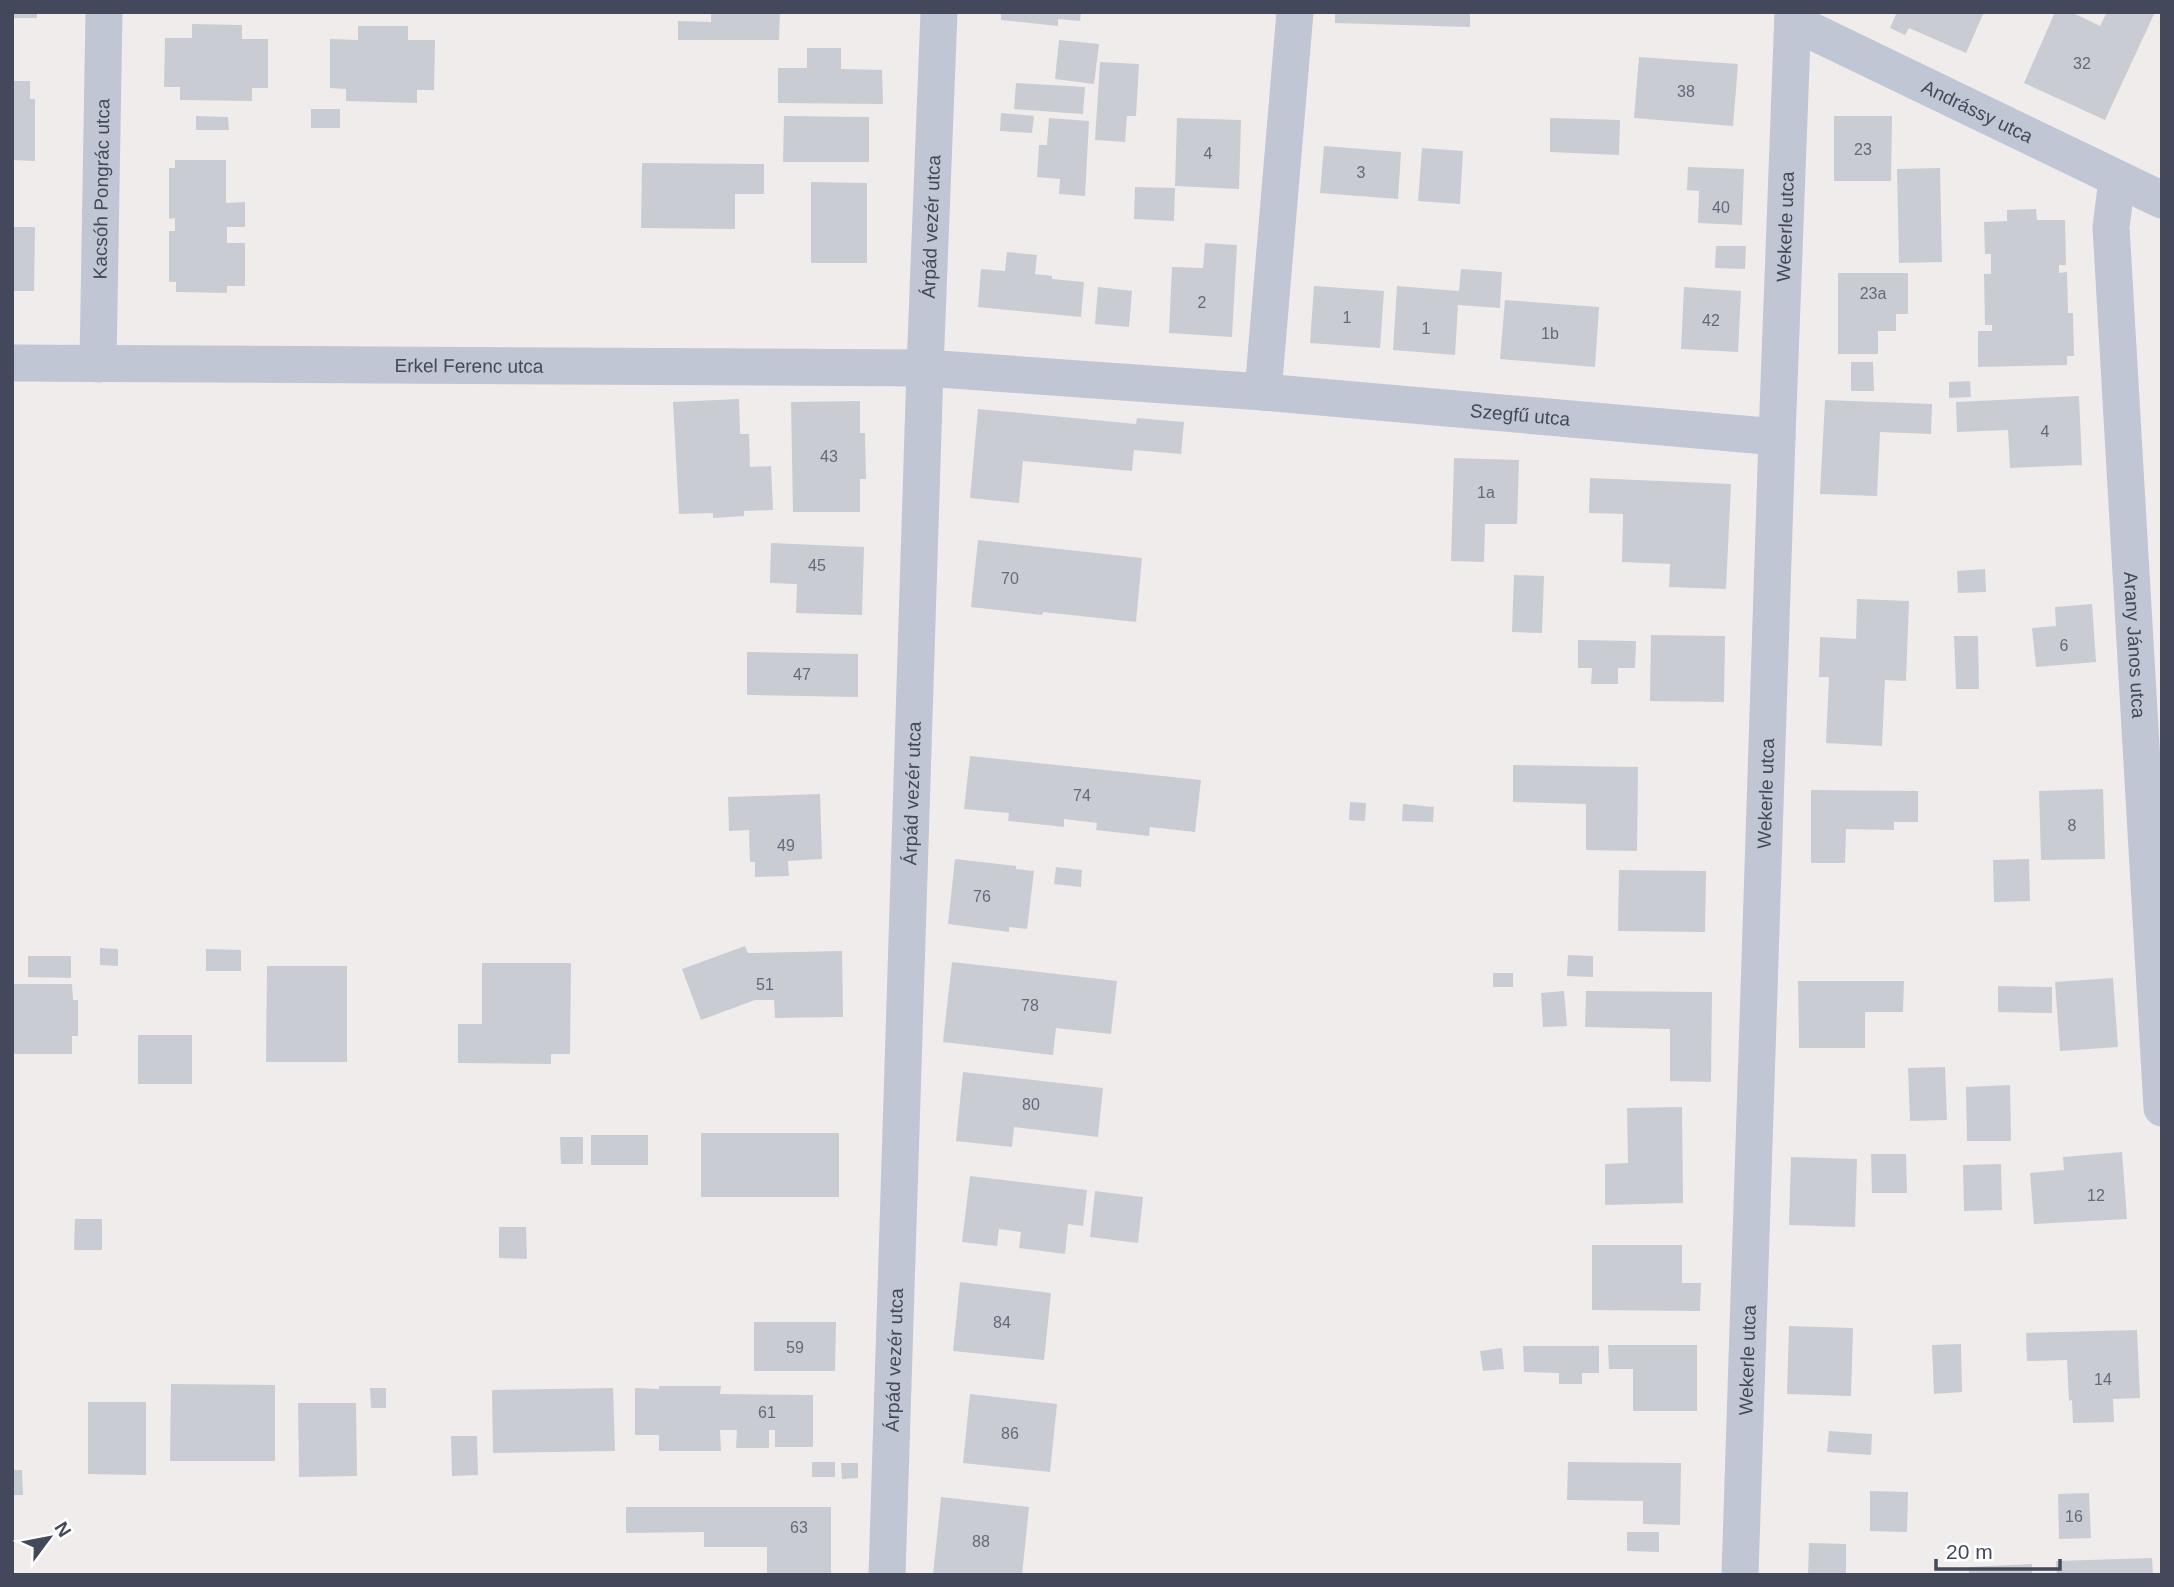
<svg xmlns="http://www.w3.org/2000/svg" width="2174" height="1587" viewBox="0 0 2174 1587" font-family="Arial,sans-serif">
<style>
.building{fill:#caccd4}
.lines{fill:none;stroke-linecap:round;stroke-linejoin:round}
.street{stroke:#c1c6d4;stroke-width:37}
.labels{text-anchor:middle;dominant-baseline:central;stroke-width:7;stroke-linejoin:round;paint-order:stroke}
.number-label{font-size:16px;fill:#656a78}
.street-label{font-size:19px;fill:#43495a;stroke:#fff}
</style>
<rect width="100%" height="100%" fill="#efeceb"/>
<path class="building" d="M 12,12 L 37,12 L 37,18 L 12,18 Z
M 711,12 L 780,12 L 779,40 L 678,40 L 678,21 L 711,22 Z
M 1001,12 L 1081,12 L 1080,21 L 1058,19 L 1058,26 L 1001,20 Z
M 1335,12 L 1470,12 L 1470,27 L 1335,23 Z
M 1897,12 L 1984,12 L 1966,53 L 1909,28 L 1905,35 L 1890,28 Z
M 2055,12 L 2071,12 L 2100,26 L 2107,12 L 2155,12 L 2105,120 L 2024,83 Z
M 192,24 L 242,25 L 242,39 L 268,39 L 268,88 L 252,88 L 252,101 L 180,100 L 180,87 L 164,87 L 165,38 L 192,38 Z
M 358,26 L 408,26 L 408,40 L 435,40 L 434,90 L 417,90 L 417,103 L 346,101 L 346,89 L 330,88 L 330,39 L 358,40 Z
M 1059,40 L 1099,44 L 1094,84 L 1055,79 Z
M 807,48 L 841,48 L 841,69 L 882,70 L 883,104 L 778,103 L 778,68 L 807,68 Z
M 1639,57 L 1738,64 L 1733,126 L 1634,118 Z
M 1100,62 L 1139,64 L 1136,116 L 1127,116 L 1125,142 L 1095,140 Z
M 12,81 L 30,81 L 30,99 L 35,99 L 35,161 L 12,160 Z
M 1016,83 L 1085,87 L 1083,114 L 1014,109 Z
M 311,109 L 340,109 L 340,128 L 311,128 Z
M 1001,113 L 1034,116 L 1032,133 L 1000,131 Z
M 196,116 L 228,117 L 229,130 L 196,130 Z
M 784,116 L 869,117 L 869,162 L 783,162 Z
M 1834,116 L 1892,116 L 1891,181 L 1834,181 Z
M 1049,118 L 1089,121 L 1085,196 L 1059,194 L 1060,179 L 1037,177 L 1039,145 L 1047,145 Z
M 1177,118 L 1241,120 L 1239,189 L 1175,186 Z
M 1550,118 L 1620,120 L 1619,155 L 1550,152 Z
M 1324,146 L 1401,152 L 1398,199 L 1320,193 Z
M 1422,148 L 1463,151 L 1460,204 L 1418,201 Z
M 175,160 L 226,160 L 226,203 L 245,202 L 245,227 L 227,227 L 227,243 L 245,243 L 245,286 L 227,286 L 227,293 L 176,292 L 176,282 L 169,282 L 169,231 L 175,231 L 175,218 L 169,219 L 169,168 L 175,168 Z
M 642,163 L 764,164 L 764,194 L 735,194 L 735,229 L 641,228 Z
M 1688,167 L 1744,169 L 1742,225 L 1698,223 L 1699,191 L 1687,190 Z
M 1940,168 L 1942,262 L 1899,263 L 1897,169 Z
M 811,182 L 867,183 L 867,263 L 811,263 Z
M 1135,187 L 1175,188 L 1174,221 L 1134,219 Z
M 2036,209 L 2037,220 L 2065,220 L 2066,265 L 2059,265 L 2059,273 L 2067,272 L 2068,313 L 2073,313 L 2074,356 L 2067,356 L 2067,365 L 1978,367 L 1978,331 L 1992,331 L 1992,325 L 1985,325 L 1984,274 L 1991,274 L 1991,254 L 1985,254 L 1984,222 L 2007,221 L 2007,210 Z
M 12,227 L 35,227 L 34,291 L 12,291 Z
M 1205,243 L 1237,245 L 1232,337 L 1169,333 L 1172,267 L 1203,268 Z
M 1716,246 L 1746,246 L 1745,269 L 1715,268 Z
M 1007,252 L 1037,255 L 1035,274 L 1052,276 L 1052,279 L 1084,282 L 1081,317 L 978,307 L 981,269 L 1005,271 Z
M 1461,269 L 1502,272 L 1500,308 L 1458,305 L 1455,355 L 1393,350 L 1397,286 L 1459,291 Z
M 1838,273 L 1908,273 L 1908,314 L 1896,314 L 1896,331 L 1878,331 L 1878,354 L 1838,354 Z
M 1314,286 L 1384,291 L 1380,348 L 1310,343 Z
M 1098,287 L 1132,291 L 1129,327 L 1095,324 Z
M 1684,287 L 1741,291 L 1738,352 L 1681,349 Z
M 1505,300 L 1599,307 L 1595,367 L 1500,359 Z
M 1851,362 L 1873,362 L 1874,391 L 1851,391 Z
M 1970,381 L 1971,397 L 1949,398 L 1949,382 Z
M 2079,396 L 2082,465 L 2010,468 L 2008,430 L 1957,432 L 1956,402 Z
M 739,399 L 740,434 L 749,434 L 750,467 L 771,466 L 773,510 L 744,511 L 744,516 L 713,518 L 713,513 L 679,514 L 673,402 Z
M 1825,400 L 1932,404 L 1931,434 L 1880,432 L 1877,496 L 1820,494 Z
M 860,401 L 860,433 L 865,433 L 866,479 L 860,479 L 860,512 L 793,512 L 791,402 Z
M 978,409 L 1136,424 L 1137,418 L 1184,422 L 1181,454 L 1134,450 L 1132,471 L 1023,461 L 1019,503 L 970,498 Z
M 1454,458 L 1519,460 L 1517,524 L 1485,524 L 1484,562 L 1451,561 Z
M 1590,478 L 1731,484 L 1726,589 L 1669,587 L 1670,564 L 1622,562 L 1623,514 L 1589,513 Z
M 978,540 L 1142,558 L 1136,622 L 1043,612 L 1042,615 L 971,607 Z
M 771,543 L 864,547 L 862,615 L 796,613 L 797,584 L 770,583 Z
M 1985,569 L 1986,592 L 1958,593 L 1957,571 Z
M 1514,575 L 1544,576 L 1542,633 L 1512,632 Z
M 1857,599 L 1909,601 L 1906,681 L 1885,680 L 1882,746 L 1826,743 L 1829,677 L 1819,677 L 1820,637 L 1856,639 Z
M 2092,604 L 2096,662 L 2036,667 L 2032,628 L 2056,626 L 2055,607 Z
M 1651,635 L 1725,636 L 1724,702 L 1650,701 Z
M 1954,636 L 1978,636 L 1979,689 L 1956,689 Z
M 1578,640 L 1636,641 L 1635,668 L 1618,668 L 1618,684 L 1591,684 L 1592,668 L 1578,668 Z
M 747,652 L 858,654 L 858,697 L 747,695 Z
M 970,756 L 1201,780 L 1195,832 L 1150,827 L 1149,836 L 1096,830 L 1097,823 L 1064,819 L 1064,827 L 1008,821 L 1009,813 L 964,809 Z
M 1513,765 L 1638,767 L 1637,851 L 1586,850 L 1586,804 L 1513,802 Z
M 2103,789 L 2105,859 L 2041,860 L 2039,791 Z
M 1811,790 L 1918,791 L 1918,822 L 1894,822 L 1894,830 L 1846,829 L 1845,863 L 1811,863 Z
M 820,794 L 822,859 L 788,861 L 789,876 L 755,877 L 755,862 L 750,862 L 749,830 L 729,831 L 728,797 Z
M 1350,802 L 1366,803 L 1365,821 L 1349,820 Z
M 1403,804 L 1434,807 L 1433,822 L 1402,821 Z
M 955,859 L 1016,866 L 1016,869 L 1034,871 L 1027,929 L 1009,927 L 1009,932 L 948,924 Z
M 2029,859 L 2030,901 L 1994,902 L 1993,860 Z
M 1056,867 L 1082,870 L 1081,887 L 1054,884 Z
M 1619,870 L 1706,871 L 1705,932 L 1618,931 Z
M 745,946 L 748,953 L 842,951 L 843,1017 L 775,1018 L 774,1000 L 755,1000 L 701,1020 L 682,969 Z
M 100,948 L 118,949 L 118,966 L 100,965 Z
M 206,949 L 241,950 L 241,971 L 206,971 Z
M 1568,955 L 1593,956 L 1593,977 L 1567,976 Z
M 28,956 L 71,956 L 71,978 L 28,977 Z
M 952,962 L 1117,981 L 1111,1034 L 1056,1028 L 1053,1055 L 943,1042 Z
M 482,963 L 571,963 L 570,1054 L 551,1054 L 551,1064 L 458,1063 L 458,1024 L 482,1024 Z
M 267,966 L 347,966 L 347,1062 L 266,1062 Z
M 1493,973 L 1513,973 L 1513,987 L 1493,987 Z
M 2113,978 L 2118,1047 L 2060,1051 L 2055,982 Z
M 1798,981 L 1904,981 L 1903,1012 L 1865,1012 L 1865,1048 L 1799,1048 Z
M 12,984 L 72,984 L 73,1000 L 78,1000 L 78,1036 L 72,1036 L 72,1054 L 12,1054 Z
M 1998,986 L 2052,987 L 2052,1013 L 1998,1012 Z
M 1564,991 L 1567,1026 L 1543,1027 L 1541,993 Z
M 1586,991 L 1712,992 L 1711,1082 L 1670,1081 L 1670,1029 L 1585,1027 Z
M 138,1035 L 192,1035 L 192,1084 L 138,1084 Z
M 1945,1067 L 1947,1120 L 1910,1121 L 1908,1068 Z
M 963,1072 L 1103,1088 L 1098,1137 L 1014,1127 L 1012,1147 L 956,1141 Z
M 2010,1085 L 2011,1141 L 1967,1141 L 1966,1087 Z
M 1682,1107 L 1683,1203 L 1605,1205 L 1605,1164 L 1628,1163 L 1627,1108 Z
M 701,1133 L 839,1133 L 839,1197 L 701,1197 Z
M 591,1135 L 648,1135 L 648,1165 L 591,1165 Z
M 560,1137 L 583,1137 L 583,1164 L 561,1164 Z
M 2122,1152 L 2127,1219 L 2034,1224 L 2030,1173 L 2064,1170 L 2063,1157 Z
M 1871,1154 L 1906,1154 L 1907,1193 L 1872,1193 Z
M 1791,1157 L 1857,1159 L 1855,1227 L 1789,1225 Z
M 2001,1164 L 2002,1210 L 1964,1211 L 1963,1165 Z
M 970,1176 L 1087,1190 L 1083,1226 L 1068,1224 L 1065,1254 L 1019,1248 L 1021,1232 L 999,1229 L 997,1246 L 962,1242 Z
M 1095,1191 L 1143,1197 L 1138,1243 L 1090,1237 Z
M 75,1219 L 102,1219 L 102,1250 L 74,1250 Z
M 499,1227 L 526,1227 L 527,1259 L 499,1258 Z
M 1592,1245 L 1682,1245 L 1682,1283 L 1701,1283 L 1700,1311 L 1592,1310 Z
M 960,1282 L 1051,1293 L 1044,1360 L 953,1351 Z
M 754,1322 L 836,1322 L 835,1371 L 754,1371 Z
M 1789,1326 L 1853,1328 L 1851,1396 L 1787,1394 Z
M 2137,1330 L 2140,1398 L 2113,1399 L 2114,1422 L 2073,1423 L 2072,1400 L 2069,1401 L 2067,1360 L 2027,1361 L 2026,1333 Z
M 1961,1344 L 1962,1392 L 1934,1394 L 1932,1345 Z
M 1608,1345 L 1697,1345 L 1697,1411 L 1633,1411 L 1633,1369 L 1609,1369 Z
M 1523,1346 L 1599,1346 L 1599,1373 L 1582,1373 L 1582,1384 L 1559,1384 L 1559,1373 L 1524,1372 Z
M 1502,1348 L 1504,1369 L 1483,1371 L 1480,1351 Z
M 171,1384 L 275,1385 L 275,1461 L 170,1461 Z
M 659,1386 L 721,1386 L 720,1394 L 813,1395 L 813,1447 L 775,1447 L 775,1430 L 769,1430 L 769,1448 L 736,1448 L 737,1430 L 720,1430 L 721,1451 L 659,1451 L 659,1435 L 635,1435 L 635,1388 L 659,1389 Z
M 370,1388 L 386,1388 L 386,1408 L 371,1408 Z
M 613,1388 L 615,1451 L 493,1453 L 492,1390 Z
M 970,1394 L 1057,1404 L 1050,1472 L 963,1463 Z
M 88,1402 L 146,1402 L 146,1475 L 88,1474 Z
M 298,1403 L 356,1403 L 357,1476 L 299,1477 Z
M 1829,1431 L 1872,1434 L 1871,1455 L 1827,1452 Z
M 451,1436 L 477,1436 L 478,1475 L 452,1476 Z
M 812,1462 L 835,1462 L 835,1477 L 812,1477 Z
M 1568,1462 L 1681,1463 L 1680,1525 L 1643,1524 L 1643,1501 L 1567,1500 Z
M 841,1463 L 858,1463 L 858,1478 L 842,1479 Z
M 12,1470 L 22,1470 L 23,1495 L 12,1495 Z
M 1870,1491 L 1908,1492 L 1907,1532 L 1870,1531 Z
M 2089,1493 L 2091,1538 L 2059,1539 L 2058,1494 Z
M 941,1497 L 1029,1507 L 1022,1575 L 933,1575 Z
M 626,1507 L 831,1507 L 831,1575 L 767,1575 L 767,1547 L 704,1547 L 704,1532 L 626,1533 Z
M 1627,1532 L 1659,1532 L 1659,1552 L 1627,1551 Z
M 1809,1543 L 1846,1544 L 1846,1575 L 1808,1575 Z
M 2152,1558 L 2153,1575 L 2057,1575 L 2056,1561 Z
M 2032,1564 L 2032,1575 L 1969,1575 L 1969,1567 Z"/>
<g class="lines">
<g class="street">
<path id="s1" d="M 1793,22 L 2162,200"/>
<path id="s2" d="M 2117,180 L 2111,227 L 2162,1108"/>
<path id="s3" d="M 12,363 L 925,368 L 1263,392 L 1777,437"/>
<path id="s4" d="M 98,364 L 104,12"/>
<path d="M 1263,392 L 1295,12"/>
<path id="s5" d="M 887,1575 L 925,368 L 939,12"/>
<path id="s6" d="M 1740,1575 L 1777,437 L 1793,12"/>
</g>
</g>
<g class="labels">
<g class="number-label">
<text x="2082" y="63">32</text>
<text x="1686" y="91">38</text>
<text x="1863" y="149">23</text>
<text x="1208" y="153">4</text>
<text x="1361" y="172">3</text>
<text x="1721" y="207">40</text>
<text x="1873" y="293">23a</text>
<text x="1202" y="302">2</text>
<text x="1347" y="317">1</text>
<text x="1711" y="320">42</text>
<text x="1426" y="328">1</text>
<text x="1550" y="333">1b</text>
<text x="2045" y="431">4</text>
<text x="829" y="456">43</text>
<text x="1486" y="492">1a</text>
<text x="817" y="565">45</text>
<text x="1010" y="578">70</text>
<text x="2064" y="645">6</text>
<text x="802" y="674">47</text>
<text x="1082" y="795">74</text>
<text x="2072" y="825">8</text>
<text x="786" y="845">49</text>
<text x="982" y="896">76</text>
<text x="765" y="984">51</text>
<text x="1030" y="1005">78</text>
<text x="1031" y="1104">80</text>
<text x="2096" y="1195">12</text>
<text x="1002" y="1322">84</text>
<text x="795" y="1347">59</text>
<text x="2103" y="1379">14</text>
<text x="767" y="1412">61</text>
<text x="1010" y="1433">86</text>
<text x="2074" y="1516">16</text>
<text x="799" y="1527">63</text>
<text x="981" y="1541">88</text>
</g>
<g class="street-label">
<text stroke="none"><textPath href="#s1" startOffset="205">Andrássy utca</textPath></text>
<text stroke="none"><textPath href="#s4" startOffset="175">Kacsóh Pongrác utca</textPath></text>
<text stroke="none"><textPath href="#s5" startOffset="1349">Árpád vezér utca</textPath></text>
<text stroke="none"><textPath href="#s6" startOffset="1349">Wekerle utca</textPath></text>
<text stroke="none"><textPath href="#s3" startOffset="457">Erkel Ferenc utca</textPath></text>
<text stroke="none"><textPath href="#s3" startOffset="1510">Szegfű utca</textPath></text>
<text stroke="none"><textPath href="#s2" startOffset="466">Arany János utca</textPath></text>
<text stroke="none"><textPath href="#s5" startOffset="782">Árpád vezér utca</textPath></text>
<text stroke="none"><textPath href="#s6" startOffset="782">Wekerle utca</textPath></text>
<text stroke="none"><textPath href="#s5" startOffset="215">Árpád vezér utca</textPath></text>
<text stroke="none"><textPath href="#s6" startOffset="215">Wekerle utca</textPath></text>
</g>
</g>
<rect width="2174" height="1587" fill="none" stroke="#43495a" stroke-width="28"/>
<g transform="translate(49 1538) rotate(58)" stroke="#ffffff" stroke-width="5" paint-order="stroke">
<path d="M0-5L12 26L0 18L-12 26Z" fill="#43495a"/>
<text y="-10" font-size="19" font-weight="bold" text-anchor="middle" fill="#43495a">N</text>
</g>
<path d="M1936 1559v10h124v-10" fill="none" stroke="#43495a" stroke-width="3.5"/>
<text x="1946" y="1559" font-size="21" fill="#43495a" stroke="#ffffff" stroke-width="5" paint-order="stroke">20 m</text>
</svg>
